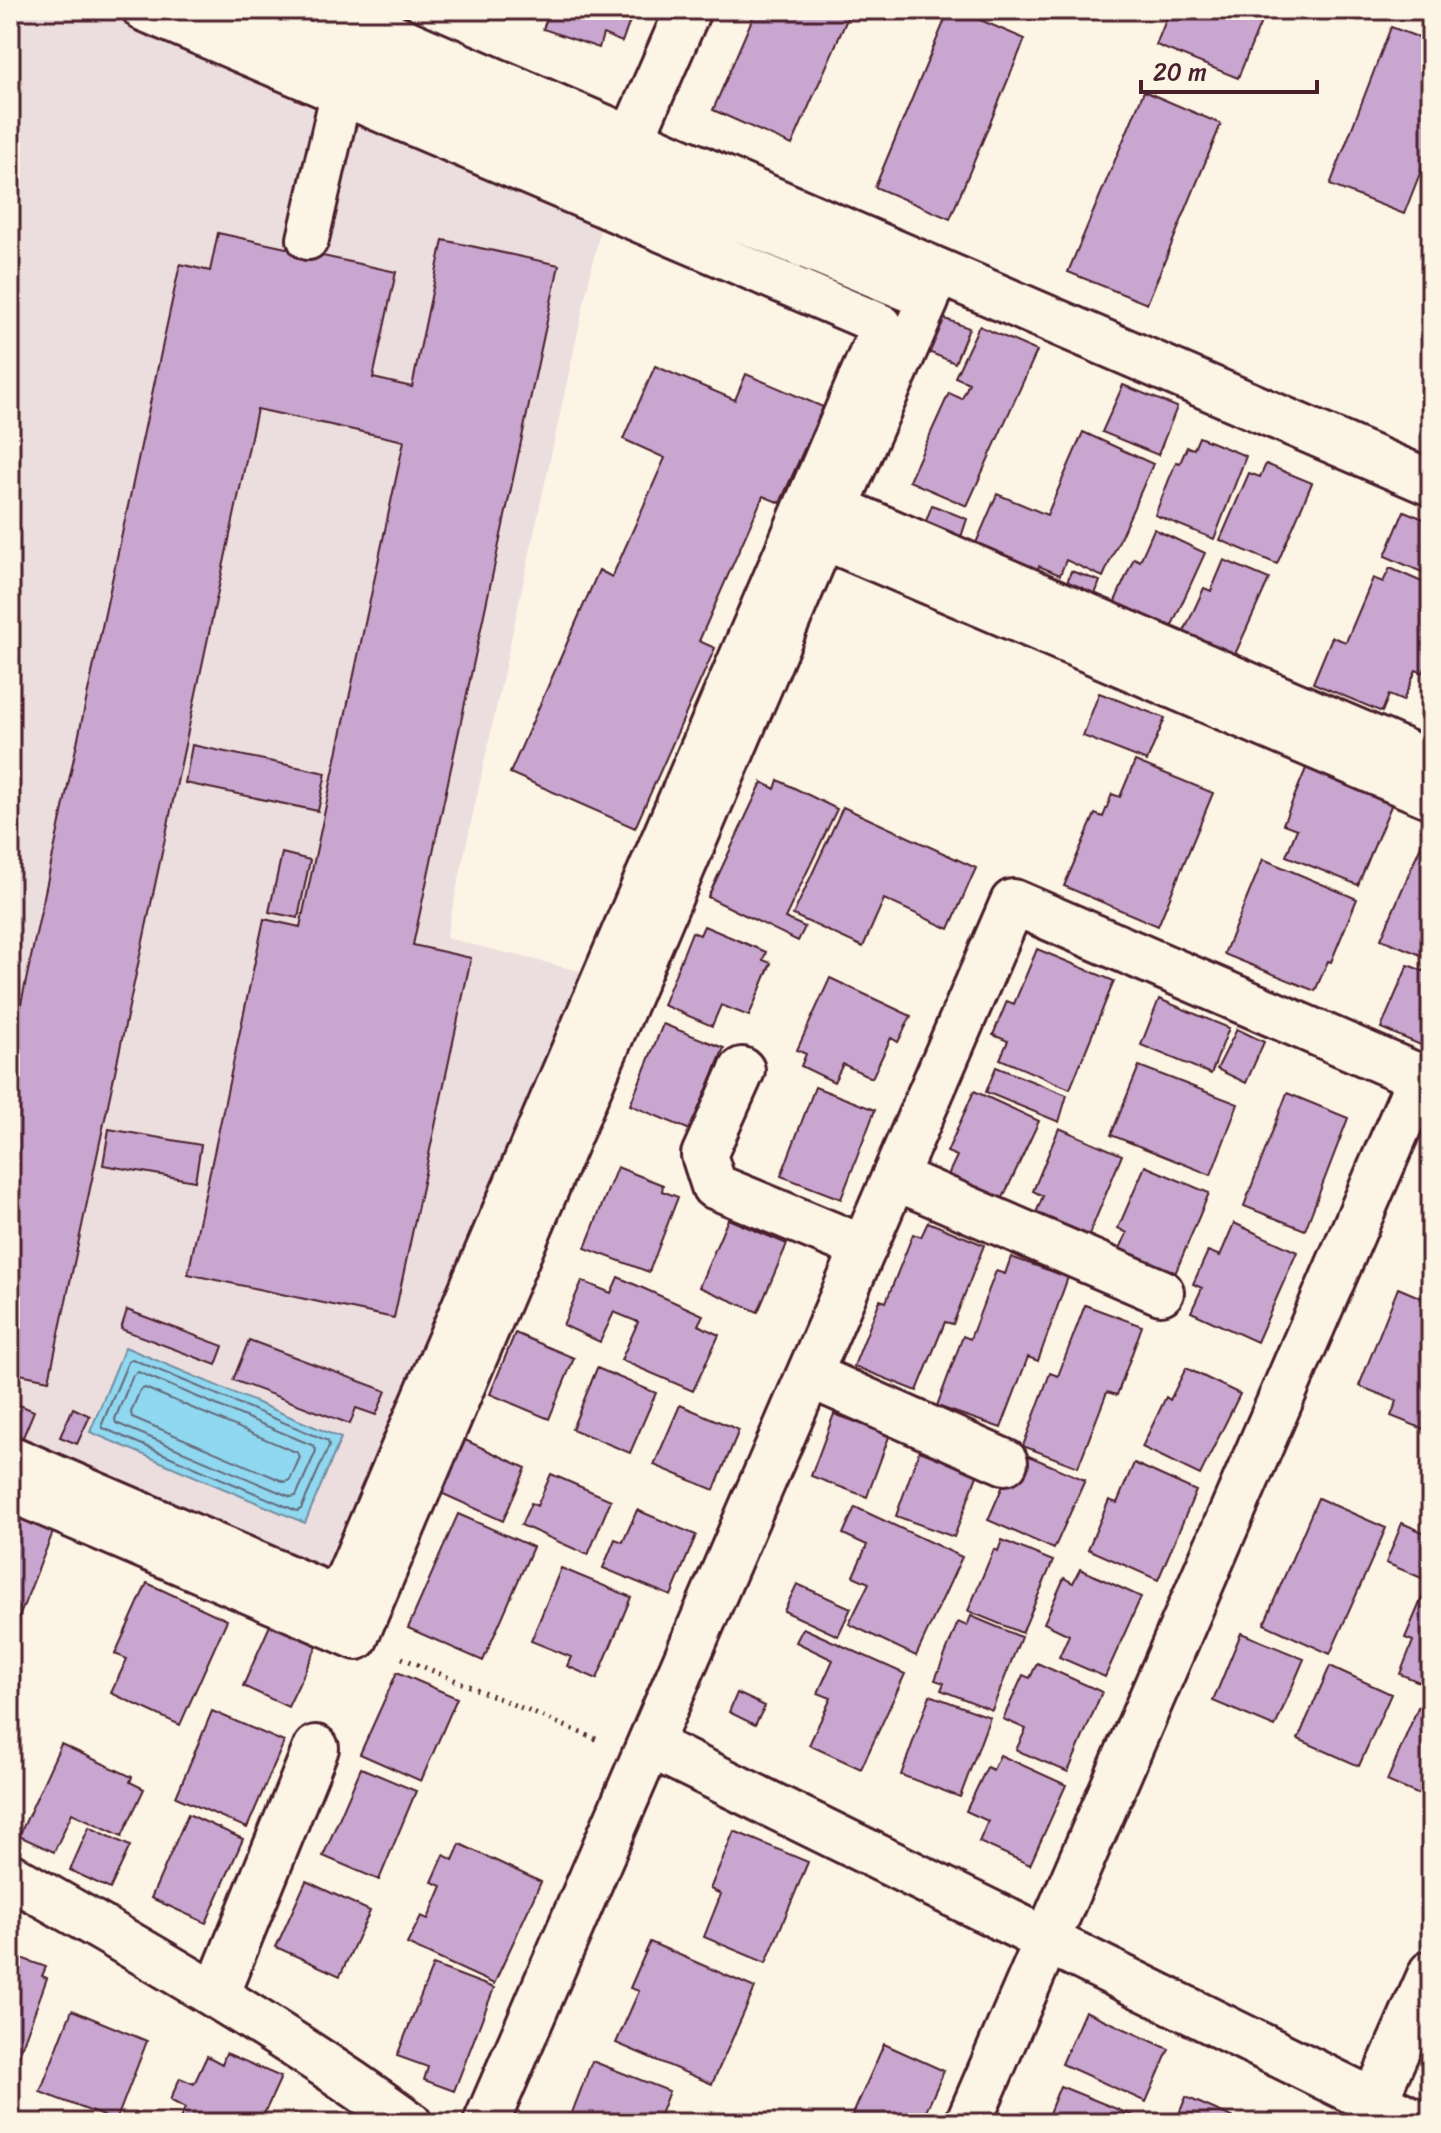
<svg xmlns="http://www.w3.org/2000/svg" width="1441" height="2133" viewBox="0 0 1441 2133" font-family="Sriracha,sans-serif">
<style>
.built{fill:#ecdddf}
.water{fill:#8fd8f0;stroke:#738ea1;stroke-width:2}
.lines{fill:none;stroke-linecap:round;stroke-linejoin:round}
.shore{stroke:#66697a;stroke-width:2}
.building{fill:#c8a6d0;stroke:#4a1f2b;stroke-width:2}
.pedestrian-casing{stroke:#4a1f2b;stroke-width:46}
.minor-casing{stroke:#4a1f2b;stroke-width:50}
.path{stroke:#4a1f2b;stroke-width:5;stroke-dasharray:2 6;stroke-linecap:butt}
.pedestrian{stroke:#fcf5e5;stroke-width:40}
.minor{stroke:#fcf5e5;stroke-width:44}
</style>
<rect width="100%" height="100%" fill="#fcf5e5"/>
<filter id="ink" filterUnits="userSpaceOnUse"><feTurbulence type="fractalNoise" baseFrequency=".0125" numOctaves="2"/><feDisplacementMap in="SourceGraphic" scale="16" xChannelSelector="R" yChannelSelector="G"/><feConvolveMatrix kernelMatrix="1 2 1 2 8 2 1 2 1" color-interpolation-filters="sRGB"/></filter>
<g filter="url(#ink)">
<path class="built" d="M 10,10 L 111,10 L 602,221 L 446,938 L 592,974 L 331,1583 L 10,1446 Z"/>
<path class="water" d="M 125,1347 L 341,1438 L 305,1523 L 90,1432 Z"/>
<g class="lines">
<path class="shore" d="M 132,1359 L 328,1441 L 329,1446 L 301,1509 L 297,1511 L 103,1428 L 102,1424 L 128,1362 Z
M 138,1372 L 314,1446 L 316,1451 L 296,1496 L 291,1497 L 116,1423 L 115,1419 L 133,1375 Z
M 145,1388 L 298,1453 L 300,1457 L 290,1480 L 285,1482 L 132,1417 L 131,1412 L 140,1390 Z"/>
</g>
<path class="building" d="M 479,10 L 509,10 L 506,19 Z
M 550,10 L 634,10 L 622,42 L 603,34 L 599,48 L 543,29 Z
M 756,10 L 851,10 L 792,145 L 713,110 Z
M 949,10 L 957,10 L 1025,39 L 950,219 L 875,187 Z
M 1170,10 L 1266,10 L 1238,78 L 1156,45 Z
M 1391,27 L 1431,42 L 1431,145 L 1404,214 L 1330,185 Z
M 1144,91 L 1221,124 L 1147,304 L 1068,272 Z
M 218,233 L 396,272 L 373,378 L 412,387 L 443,240 L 559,265 L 413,945 L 471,958 L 394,1318 L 188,1274 L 264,919 L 300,927 L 404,441 L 257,409 L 49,1380 L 10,1372 L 10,1055 L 180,264 L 210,271 Z
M 940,317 L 969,328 L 955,363 L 926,351 Z
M 979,326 L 1037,351 L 967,506 L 909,481 L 949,393 L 962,399 L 969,383 L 955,377 Z
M 655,366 L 735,400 L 746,374 L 823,407 L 780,503 L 763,496 L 699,641 L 715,648 L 635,828 L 510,773 L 599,570 L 612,577 L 665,458 L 623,439 Z
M 1123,385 L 1177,407 L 1158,455 L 1102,432 Z
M 1083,432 L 1153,464 L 1103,577 L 1066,560 L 1060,575 L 1039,566 L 1035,577 L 973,550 L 997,494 L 1047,515 Z
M 1199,437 L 1246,456 L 1214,539 L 1155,515 L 1176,462 L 1180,463 L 1187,447 L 1194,449 Z
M 1266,464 L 1312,483 L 1277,564 L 1220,540 L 1249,473 L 1260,477 Z
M 932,505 L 967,519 L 959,543 L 923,529 Z
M 1404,511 L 1431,522 L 1431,576 L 1385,556 Z
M 1154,529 L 1205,553 L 1168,634 L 1112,608 L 1134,558 L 1140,561 Z
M 1224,560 L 1269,579 L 1232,661 L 1181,638 L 1204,588 L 1211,591 Z
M 1390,568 L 1431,586 L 1431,654 L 1423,673 L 1416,670 L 1403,701 L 1389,695 L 1382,712 L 1313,683 L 1332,637 L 1346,642 L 1373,578 L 1383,582 Z
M 1071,571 L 1100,581 L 1092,602 L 1064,592 Z
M 1099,693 L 1165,718 L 1147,761 L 1083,736 Z
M 192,745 L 326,773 L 318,811 L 185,783 Z
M 1135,761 L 1213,793 L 1158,926 L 1064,886 L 1095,814 L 1103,817 L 1112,794 L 1120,797 Z
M 1307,766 L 1393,801 L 1358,885 L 1286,856 L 1297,829 L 1283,824 Z
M 778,780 L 837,809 L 785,918 L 805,927 L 798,941 L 708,897 L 762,782 L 775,789 Z
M 843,807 L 976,868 L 949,929 L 884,899 L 863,947 L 793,915 Z
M 1431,822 L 1431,959 L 1381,939 Z
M 282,853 L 310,860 L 298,918 L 269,912 Z
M 1263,859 L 1357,899 L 1331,962 L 1328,961 L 1315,991 L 1224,954 Z
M 704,926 L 766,952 L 763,960 L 771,963 L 749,1016 L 721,1005 L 712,1026 L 663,1005 L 692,932 L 700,935 Z
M 1037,949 L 1114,981 L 1070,1089 L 1000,1059 L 1008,1041 L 993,1035 L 1007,1001 L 1014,1004 Z
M 1408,965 L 1431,974 L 1430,1049 L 1381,1028 Z
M 830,978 L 911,1016 L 898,1042 L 891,1038 L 872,1078 L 843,1064 L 834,1082 L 801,1066 L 806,1054 L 797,1050 Z
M 1159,999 L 1229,1028 L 1211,1074 L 1141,1045 Z
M 663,1024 L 724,1048 L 690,1130 L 630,1105 Z
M 1237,1029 L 1264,1042 L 1246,1083 L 1217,1069 Z
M 1139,1066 L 1238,1104 L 1211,1175 L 1111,1135 Z
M 996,1067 L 1067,1095 L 1059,1122 L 986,1092 Z
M 815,1087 L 875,1110 L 841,1199 L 781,1176 Z
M 974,1091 L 1039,1121 L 1002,1200 L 948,1175 L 957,1156 L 947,1152 Z
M 1287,1093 L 1348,1118 L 1305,1230 L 1244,1206 Z
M 1059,1128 L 1122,1155 L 1089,1235 L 1036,1213 L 1043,1196 L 1033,1191 Z
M 109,1129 L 201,1145 L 195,1181 L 103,1165 Z
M 1145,1166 L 1209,1193 L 1175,1274 L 1119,1251 L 1127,1233 L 1118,1228 Z
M 617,1167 L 663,1185 L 662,1191 L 678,1197 L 649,1272 L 585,1248 Z
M 728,1219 L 787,1244 L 758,1312 L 699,1287 Z
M 928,1222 L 984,1245 L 953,1324 L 945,1322 L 917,1391 L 854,1366 L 880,1300 L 886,1302 L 913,1234 L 921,1237 Z
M 1234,1223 L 1297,1252 L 1257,1342 L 1191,1312 L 1202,1288 L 1193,1284 L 1208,1251 L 1220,1256 Z
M 1011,1257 L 1068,1277 L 1038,1361 L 1028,1357 L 1001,1428 L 937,1406 L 963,1336 L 970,1339 L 996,1271 L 1005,1274 Z
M 618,1277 L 703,1315 L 698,1325 L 719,1335 L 693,1391 L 621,1360 L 638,1322 L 614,1312 L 600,1342 L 563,1325 L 582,1281 L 611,1293 Z
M 1398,1288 L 1431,1302 L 1431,1432 L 1391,1416 L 1397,1401 L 1359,1386 Z
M 1085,1305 L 1142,1326 L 1117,1395 L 1107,1392 L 1078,1467 L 1023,1446 L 1050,1373 L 1058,1376 Z
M 127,1310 L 223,1346 L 216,1365 L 121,1329 Z
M 515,1333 L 574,1358 L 549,1419 L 490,1394 Z
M 249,1340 L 386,1391 L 376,1415 L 356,1408 L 350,1424 L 233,1380 Z
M 597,1368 L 656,1393 L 630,1453 L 572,1429 Z
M 1186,1368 L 1240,1394 L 1200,1475 L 1142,1447 L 1166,1397 L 1170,1400 Z
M 10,1401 L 34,1411 L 21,1442 L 10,1438 Z
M 680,1405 L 739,1430 L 714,1490 L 654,1465 Z
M 73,1408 L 90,1416 L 77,1444 L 60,1437 Z
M 834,1414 L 890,1434 L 867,1497 L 811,1476 Z
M 465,1440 L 526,1468 L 503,1521 L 441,1493 Z
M 919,1451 L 978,1473 L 954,1537 L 896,1516 Z
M 1024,1454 L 1085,1480 L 1054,1549 L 988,1520 L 1008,1474 Z
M 1134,1463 L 1196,1491 L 1158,1580 L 1088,1549 L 1109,1500 L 1117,1503 Z
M 551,1474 L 611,1500 L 588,1555 L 521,1525 L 531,1503 L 537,1506 Z
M 1318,1498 L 1386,1528 L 1330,1654 L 1264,1624 Z
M 855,1507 L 962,1557 L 916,1656 L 849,1624 L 869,1583 L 853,1576 L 867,1545 L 843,1534 Z
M 10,1510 L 55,1527 L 10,1640 Z
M 637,1510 L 696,1535 L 671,1596 L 603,1568 L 615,1539 L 623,1542 Z
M 458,1514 L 533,1547 L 483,1661 L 408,1628 Z
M 1402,1523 L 1427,1534 L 1431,1524 L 1431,1582 L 1386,1563 Z
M 1002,1540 L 1053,1561 L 1022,1633 L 968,1611 L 994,1549 L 998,1551 Z
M 561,1568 L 631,1597 L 597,1679 L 567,1666 L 571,1657 L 531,1641 Z
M 1080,1569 L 1141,1597 L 1105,1677 L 1059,1657 L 1069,1635 L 1044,1623 L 1064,1578 L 1073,1583 Z
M 147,1583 L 227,1620 L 180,1725 L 111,1693 L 127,1659 L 115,1654 Z
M 797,1584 L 851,1608 L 838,1636 L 784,1611 Z
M 1424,1593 L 1431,1596 L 1431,1687 L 1400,1674 L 1413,1641 L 1405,1638 Z
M 971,1616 L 1021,1637 L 992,1710 L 941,1690 L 944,1683 L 935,1680 L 958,1622 L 967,1626 Z
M 271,1623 L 318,1644 L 288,1707 L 243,1686 Z
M 803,1628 L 905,1674 L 861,1769 L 809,1745 L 831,1698 L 818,1693 L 833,1660 L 796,1642 Z
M 1241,1633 L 1304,1659 L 1275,1727 L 1213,1701 Z
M 1037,1663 L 1102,1692 L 1068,1772 L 1016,1750 L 1026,1729 L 1003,1719 L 1023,1675 L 1030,1678 Z
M 1330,1666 L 1391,1694 L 1359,1766 L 1298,1739 Z
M 397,1672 L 457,1698 L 421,1781 L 360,1754 Z
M 737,1693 L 765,1706 L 755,1725 L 729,1712 Z
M 930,1695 L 990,1717 L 960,1797 L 901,1775 Z
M 1418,1707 L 1431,1713 L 1431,1800 L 1387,1781 Z
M 212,1711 L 284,1742 L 247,1828 L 176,1797 Z
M 61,1744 L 132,1777 L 130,1782 L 144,1789 L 122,1836 L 72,1813 L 54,1852 L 19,1836 Z
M 1000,1755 L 1066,1785 L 1030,1865 L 979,1842 L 988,1821 L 966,1811 L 987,1767 L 993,1770 Z
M 361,1768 L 416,1791 L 379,1880 L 323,1856 Z
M 188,1814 L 243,1839 L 206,1923 L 151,1898 Z
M 89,1827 L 130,1846 L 110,1889 L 70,1870 Z
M 734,1831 L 808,1862 L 766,1963 L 704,1937 L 721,1894 L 710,1889 Z
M 460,1844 L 541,1882 L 494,1984 L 407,1944 L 421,1916 L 428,1919 L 442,1886 L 432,1882 L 444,1855 L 453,1860 Z
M 306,1881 L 370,1911 L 340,1976 L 276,1947 Z
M 650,1942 L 755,1988 L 712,2084 L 616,2043 L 639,1991 L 630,1988 Z
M 10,1954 L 46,1967 L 42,1976 L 47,1978 L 12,2074 Z
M 433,1965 L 494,1988 L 454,2091 L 424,2080 L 428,2067 L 397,2056 Z
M 72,2010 L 147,2041 L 116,2121 L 40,2092 Z
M 1085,2011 L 1169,2049 L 1146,2102 L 1062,2064 Z
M 884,2044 L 944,2071 L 921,2123 L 850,2121 Z
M 226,2053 L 281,2077 L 260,2123 L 178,2123 L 185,2108 L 170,2100 L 180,2078 L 194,2084 L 207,2056 L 222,2064 Z
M 592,2061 L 669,2091 L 658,2120 L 665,2123 L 568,2123 Z
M 1060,2086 L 1139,2118 L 1137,2123 L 1045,2123 Z
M 1186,2097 L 1232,2117 L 1229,2123 L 1175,2123 Z"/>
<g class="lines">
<g class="pedestrian-casing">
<path id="pedestrian" d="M 308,239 L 339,103
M 840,508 L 1431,761
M 824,539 L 1431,798
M 10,1456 L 338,1597 L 882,325 L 143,10
M 10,1491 L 357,1639 L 824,539 L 929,299 L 230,10"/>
</g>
<g class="minor-casing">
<path id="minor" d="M 331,10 L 1431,483
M 631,140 L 688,10
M 742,1070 L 704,1155 L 714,1186 L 864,1248
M 894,1177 L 1161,1292
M 809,1375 L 1005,1462
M 650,1745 L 1418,2123
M 10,1876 C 146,1953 282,2031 409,2123
M 216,1995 L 316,1748
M 486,2123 L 1013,902 L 1431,1082
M 968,2123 L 1420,1077
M 1365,2123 L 1431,1973"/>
</g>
<path class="path" d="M 402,1658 L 596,1739"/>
<use href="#pedestrian" class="pedestrian"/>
<use href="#minor" class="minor"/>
</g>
</g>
<rect width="1441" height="2133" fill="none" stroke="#fcf5e5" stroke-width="40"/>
<rect x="20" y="20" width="1401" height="2093" fill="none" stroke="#4a1f2b" stroke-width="3" filter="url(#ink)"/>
<path d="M1141 80v12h176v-12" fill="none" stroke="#4a1f2b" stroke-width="4"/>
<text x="1153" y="80" font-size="24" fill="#4a1f2b" stroke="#fcf5e5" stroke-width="6" paint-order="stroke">20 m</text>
</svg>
